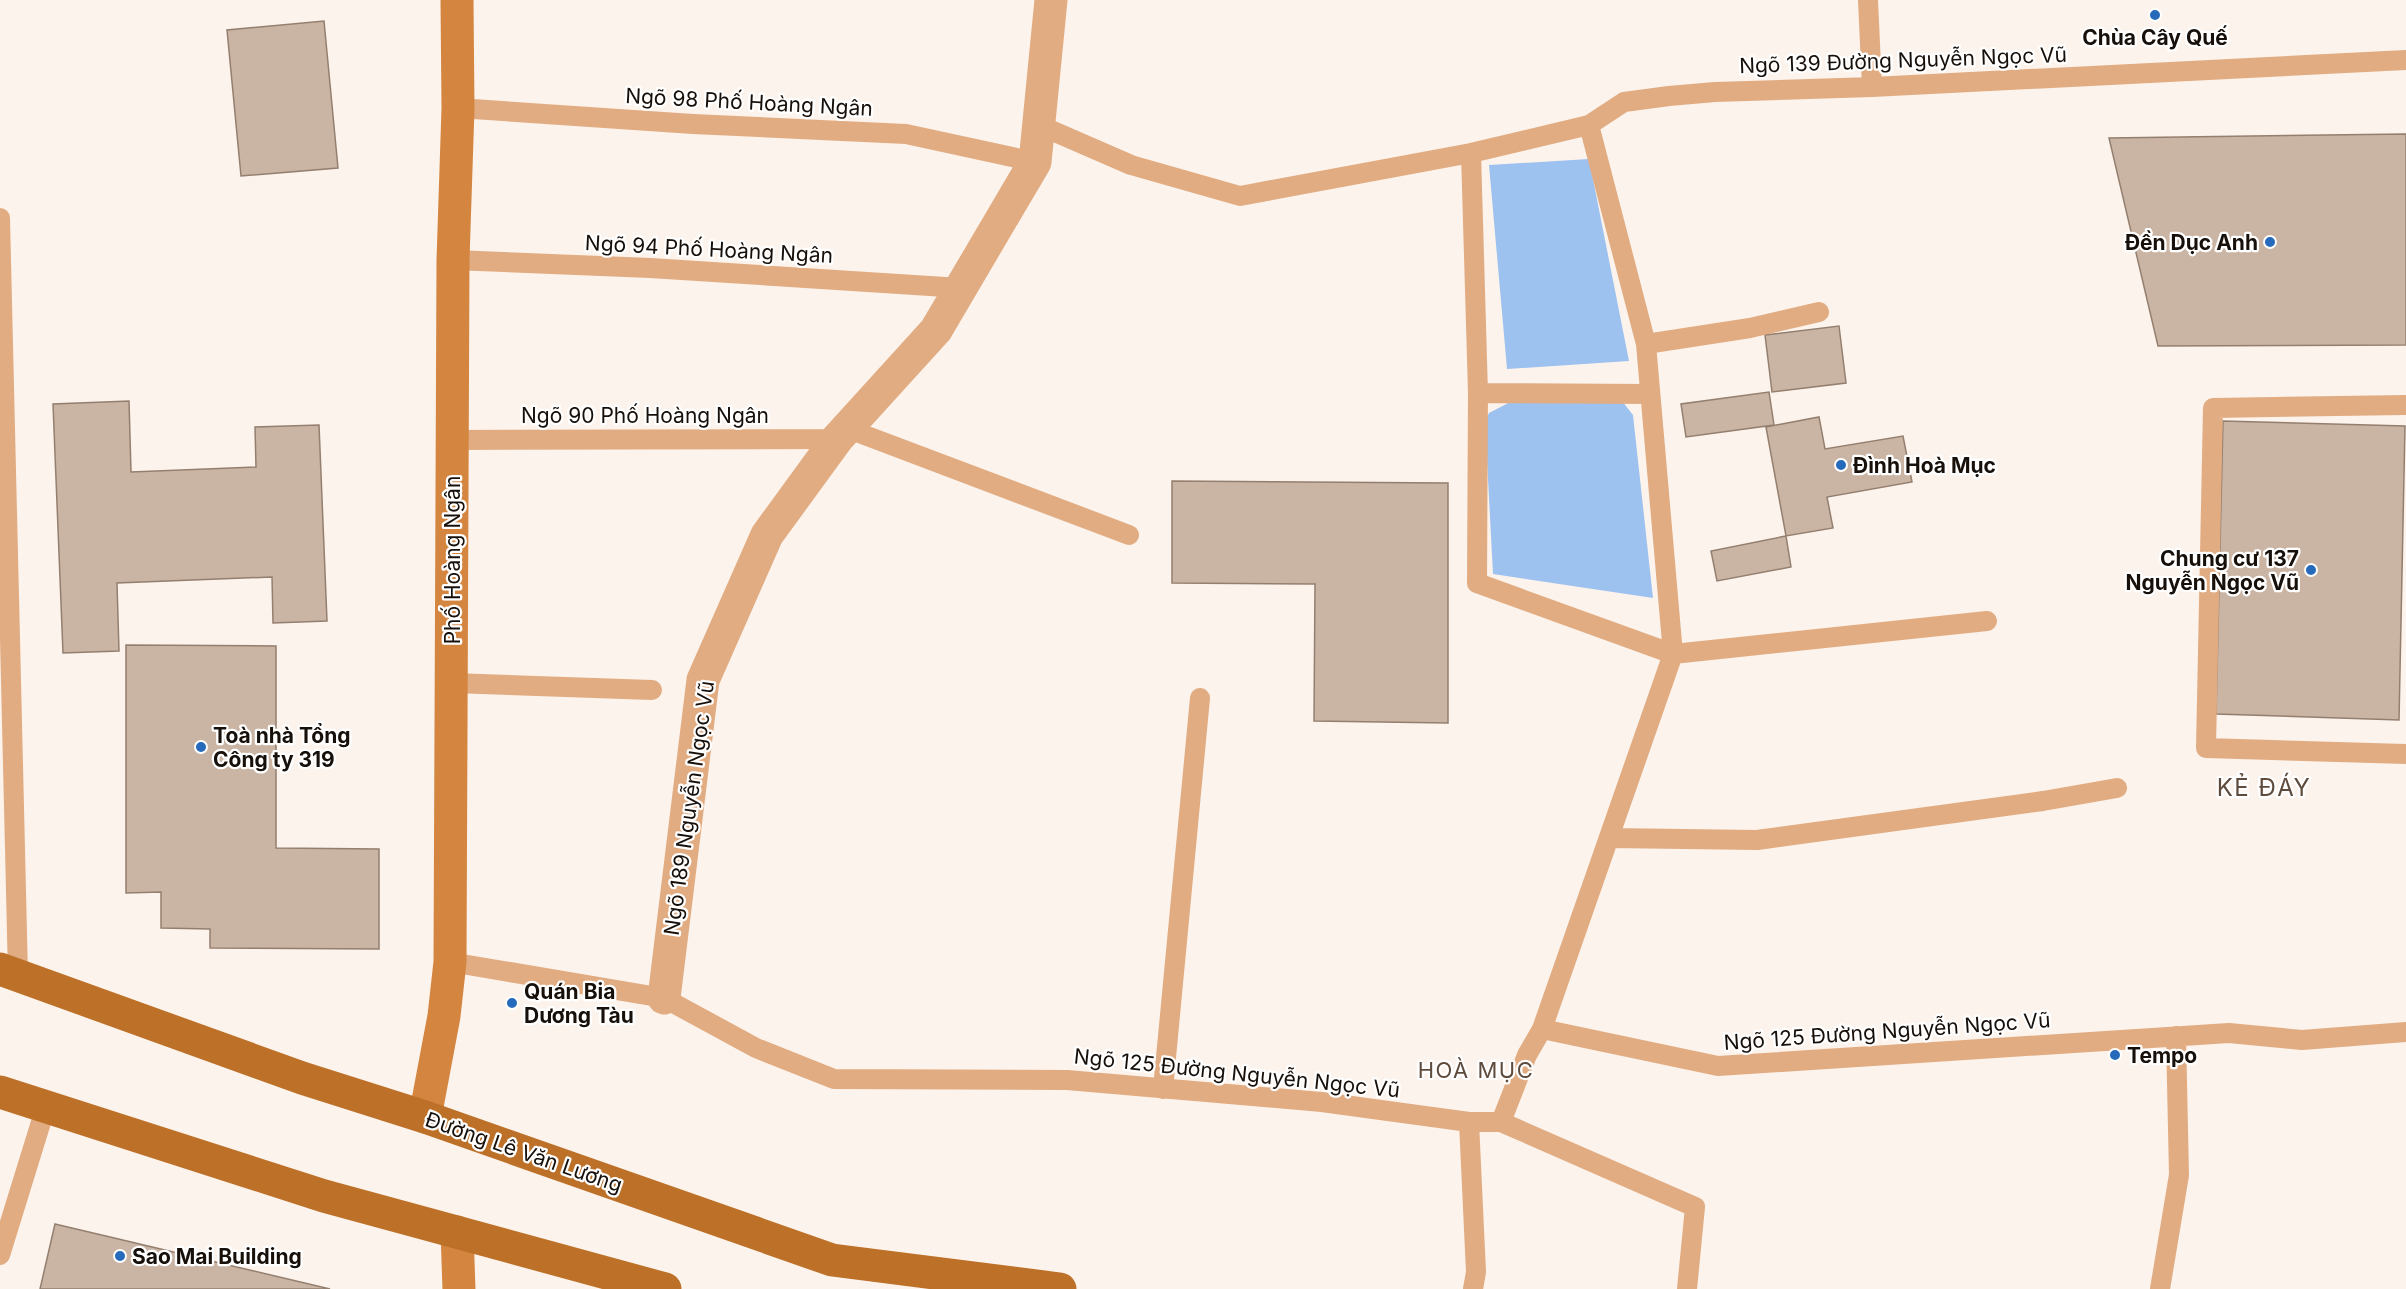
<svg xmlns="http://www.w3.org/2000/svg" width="2406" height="1289" viewBox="0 0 2406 1289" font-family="Inter,sans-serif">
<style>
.water{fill:#9ec2f0}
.building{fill:#cab4a4;stroke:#947f6f;stroke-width:1.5}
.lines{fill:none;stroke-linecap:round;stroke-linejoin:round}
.lane{stroke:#e2ac82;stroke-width:20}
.street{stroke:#e2ac82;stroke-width:33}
.secondary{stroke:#d48641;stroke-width:33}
.primary{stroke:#bd7028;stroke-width:33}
.poi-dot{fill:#266abb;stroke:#fff;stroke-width:2}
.labels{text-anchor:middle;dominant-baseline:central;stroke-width:4.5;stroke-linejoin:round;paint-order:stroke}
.poi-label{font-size:21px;font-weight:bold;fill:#170f09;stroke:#fff;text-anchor:start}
.street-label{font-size:21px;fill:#170f09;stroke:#fff}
.neighbourhood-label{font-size:22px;letter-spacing:1.5px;fill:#5e4b3c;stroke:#fff}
.quarter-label{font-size:24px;letter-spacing:1.5px;fill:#5e4b3c;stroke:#fff}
</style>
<rect width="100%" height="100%" fill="#fcf3ec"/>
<path class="water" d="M 1589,159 L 1629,361 L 1507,369 L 1489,165 Z
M 1514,400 L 1622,401 L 1633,415 L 1653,598 L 1493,574 L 1485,422 L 1489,413 Z"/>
<path class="building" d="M 324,21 L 338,168 L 241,176 L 227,30 Z
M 2406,134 L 2406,345 L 2158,346 L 2109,138 Z
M 1839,326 L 1846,383 L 1772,392 L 1765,335 Z
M 1769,392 L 1774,425 L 1686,437 L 1681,404 Z
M 129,401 L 131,472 L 256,467 L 255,427 L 319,425 L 327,621 L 273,623 L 272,577 L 117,583 L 119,651 L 63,653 L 53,404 Z
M 1819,417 L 1825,449 L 1903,436 L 1912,482 L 1827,497 L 1833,528 L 1786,536 L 1766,427 Z
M 2223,421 L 2405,426 L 2399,720 L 2216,714 Z
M 1172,481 L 1448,483 L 1448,723 L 1314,721 L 1315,584 L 1172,583 Z
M 1786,536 L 1791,567 L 1717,581 L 1711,551 Z
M 126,645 L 276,646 L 276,848 L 379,849 L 379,949 L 210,948 L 210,929 L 161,928 L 161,892 L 126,893 Z
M 55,1224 L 330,1289 L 40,1289 Z"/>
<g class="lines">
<path class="lane" d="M 1868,0 L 1872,87
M 458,108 L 693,124 L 906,134 L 1035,162
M 1039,125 L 1131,165 L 1240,196 L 1471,153 L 1589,125 L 1624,102 L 1669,96 L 1715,92 L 1872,87 L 2406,60
M 1471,153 L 1478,393 L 1477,583 L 1673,654 L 1987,621
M 0,218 L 18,975
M 453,260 L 650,268 L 961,288
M 1646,344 L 1750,328 L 1819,312
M 1478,393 L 1650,394
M 2406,405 L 2213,408 L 2206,748 L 2406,754
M 846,428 L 1129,535
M 453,440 L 837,439
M 452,683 L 652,690
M 1610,838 L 1757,840 L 2043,801 L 2117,788
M 450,962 L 664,998 L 756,1048 L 834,1079 L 1067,1080 L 1322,1102 L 1469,1122 L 1501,1122 L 1527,1055 L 1542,1029 L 1718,1066 L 2229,1033 L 2302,1040 L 2406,1032
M 1542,1029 L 1673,654 L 1646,344 L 1589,125
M 1163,1089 L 1200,698
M 1469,1122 L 1476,1272 L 1473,1289
M 1501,1122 L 1695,1207 L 1687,1289
M 0,1255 L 46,1106
M 2160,1289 L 2179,1175 L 2176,1036"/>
<path class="street" d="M 664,998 L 703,680 L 767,535 L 837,439 L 936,330 L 1035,162 L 1051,0"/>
<path class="secondary" d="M 425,1117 L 444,1016 L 450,962 L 453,260 L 458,108 L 457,0
M 457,1232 L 459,1289"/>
<path class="primary" d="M 0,969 L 302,1078 L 425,1117 L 832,1260 L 1060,1289
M 0,1092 L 324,1196 L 665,1289"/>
</g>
<g class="poi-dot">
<circle cx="2155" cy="15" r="6"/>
<circle cx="2270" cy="242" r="6"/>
<circle cx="1841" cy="465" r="6"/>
<circle cx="2311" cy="570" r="6"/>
<circle cx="201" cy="747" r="6"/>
<circle cx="512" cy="1003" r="6"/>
<circle cx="2115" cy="1055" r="6"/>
<circle cx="120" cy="1256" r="6"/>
</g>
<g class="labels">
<g class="poi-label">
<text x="2155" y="37" text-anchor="middle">Chùa Cây Quế</text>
<text x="2258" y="242" text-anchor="end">Đền Dục Anh</text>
<text x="1853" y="465">Đình Hoà Mục</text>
<text x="2299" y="558" text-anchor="end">Chung cư 137<tspan x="2299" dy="24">Nguyễn Ngọc Vũ</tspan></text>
<text x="213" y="735">Toà nhà Tổng<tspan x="213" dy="24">Công ty 319</tspan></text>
<text x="524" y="991">Quán Bia<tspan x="524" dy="24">Dương Tàu</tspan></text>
<text x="2127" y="1055">Tempo</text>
<text x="132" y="1256">Sao Mai Building</text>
</g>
<g class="street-label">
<text transform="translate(1903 60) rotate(-2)">Ngõ 139 Đường Nguyễn Ngọc Vũ</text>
<text transform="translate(749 102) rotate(3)">Ngõ 98 Phố Hoàng Ngân</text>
<text transform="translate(709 249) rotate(3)">Ngõ 94 Phố Hoàng Ngân</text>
<text x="645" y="415">Ngõ 90 Phố Hoàng Ngân</text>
<text transform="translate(452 560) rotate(-90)">Phố Hoàng Ngân</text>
<text transform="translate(689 808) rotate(-82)">Ngõ 189 Nguyễn Ngọc Vũ</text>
<text transform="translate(1887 1031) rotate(-4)">Ngõ 125 Đường Nguyễn Ngọc Vũ</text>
<text transform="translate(1237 1073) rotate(6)">Ngõ 125 Đường Nguyễn Ngọc Vũ</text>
<text transform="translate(524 1152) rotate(19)">Đường Lê Văn Lương</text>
</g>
<g class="neighbourhood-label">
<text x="1476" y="1070">HOÀ MỤC</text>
</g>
<g class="quarter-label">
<text x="2264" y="787">KẺ ĐÁY</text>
</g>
</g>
</svg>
